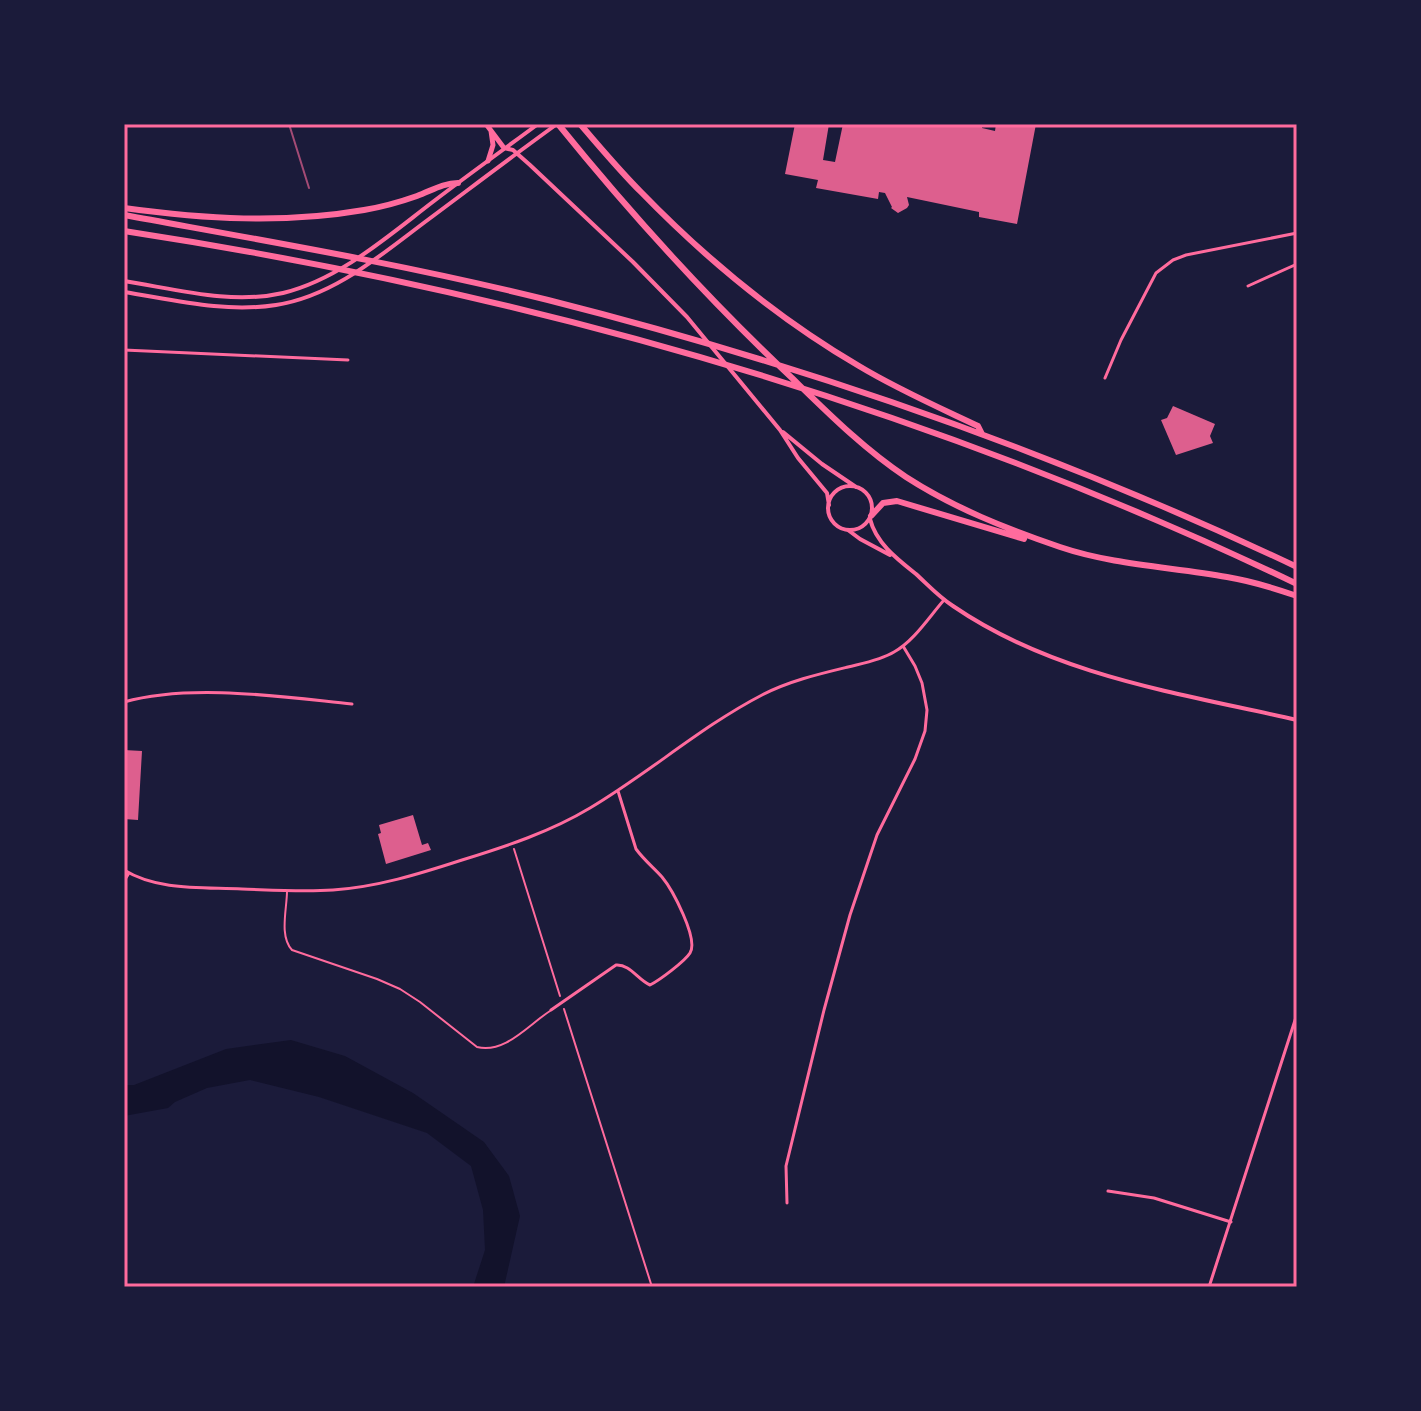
<svg xmlns="http://www.w3.org/2000/svg" width="1421" height="1411" viewBox="0 0 1421 1411" font-family="'Source Serif 4',serif">
<style>
.water{fill:#12122b}
.building{fill:#dd5f8e}
.lines{fill:none;stroke-linecap:round;stroke-linejoin:round}
.path{stroke:#ff6b9d;stroke-width:2}
.service{stroke:#ff6b9d;stroke-width:2}
.minor{stroke:#ff6b9d;stroke-width:3}
.tertiary{stroke:#ff6b9d;stroke-width:4}
.secondary{stroke:#ff6b9d;stroke-width:4}
.primary{stroke:#ff6b9d;stroke-width:5}
.motorway{stroke:#ff6b9d;stroke-width:6}
.rail{stroke:#a44b75;stroke-width:2}
.neatline{fill:none;stroke:#ff6b9d;stroke-width:3}
</style>
<rect width="100%" height="100%" fill="#1b1b3a"/>
<path class="water" d="M 291,1040 L 345,1056 L 413,1093 L 484,1142 L 509,1176 L 520,1216 L 504,1287 L 473,1287 L 485,1250 L 483,1210 L 471,1166 L 427,1133 L 319,1097 L 250,1080 L 207,1088 L 175,1102 L 168,1108 L 124,1116 L 124,1085 L 134,1085 L 226,1049 Z"/>
<path class="building" d="M 795,124 L 829,124 L 823,160 L 835,162 L 843,124 L 982,124 L 982,128 L 995,131 L 996,124 L 1036,124 L 1017,224 L 979,217 L 979,212 L 907,197 L 909,205 L 907,208 L 898,213 L 891,208 L 892,207 L 885,193 L 879,192 L 878,199 L 816,188 L 818,180 L 785,174 Z
M 1173,406 L 1215,424 L 1210,436 L 1213,443 L 1176,455 L 1161,420 L 1167,418 Z
M 124,750 L 142,751 L 138,820 L 124,819 Z
M 413,815 L 422,845 L 428,843 L 431,850 L 386,864 L 378,834 L 381,833 L 379,825 Z"/>
<g class="lines">
<path class="path" d="M 514,849 L 560,996
M 564,1009 L 652,1287"/>
<path class="service" d="M 287,891 C 287,909 279,936 292,950 L 377,979 L 400,989 L 420,1002 L 477,1047 C 505,1054 528,1025 550,1011"/>
<path class="minor" d="M 1248,286 L 1297,264
M 124,350 L 348,360
M 1105,378 L 1121,340 L 1156,273 L 1173,260 L 1186,255 L 1297,233
M 124,702 C 191,683 283,697 352,704
M 124,870 C 158,891 203,887 242,889 C 272,890 302,892 333,890 C 377,887 419,874 462,860 C 507,846 550,832 590,808 C 649,773 702,726 762,695 C 789,681 819,674 848,667 C 864,663 881,660 894,652 C 914,641 929,617 944,600
M 124,881 L 129,873
M 551,1010 L 616,965 C 630,964 638,980 650,985 C 660,980 685,961 690,953 C 699,939 672,889 662,877 C 653,867 644,860 636,849 L 618,791
M 1108,1191 L 1154,1198 L 1231,1222
M 787,1203 L 786,1166 L 824,1010 L 850,915 L 877,835 L 915,759 L 925,731 L 927,710 L 922,683 L 915,666 L 903,646
M 1209,1287 L 1297,1014"/>
<path class="tertiary" d="M 870,519 C 876,543 897,559 916,574 C 928,585 939,597 953,606 C 1055,676 1179,693 1297,720
M 848,530 L 860,539 L 890,555"/>
<path class="secondary" d="M 504,148 L 513,150 L 530,165 L 633,262 L 687,317 L 780,430 L 798,458 L 827,493 L 829,505
M 124,281 C 175,289 231,305 283,293 C 340,279 388,236 434,201 C 468,175 503,150 538,124
M 124,292 C 174,300 225,313 276,305 C 335,296 383,253 429,219 C 472,187 514,155 557,124
M 783,432 L 822,464 L 856,487
M828 508a22 22 0 1 1 44 0a22 22 0 1 1-44 0Z"/>
<path class="primary" d="M 486,124 L 504,148
M 488,161 L 493,145 L 491,131"/>
<path class="motorway" d="M 558,124 C 630,213 708,299 792,378 C 828,413 864,449 906,477 C 954,508 1007,529 1060,547 C 1113,565 1172,567 1227,577 C 1251,581 1274,588 1297,596
M 580,124 C 600,147 619,170 641,192 C 705,258 779,319 859,366 C 897,389 938,407 978,426 L 982,434
M 124,208 C 204,219 283,224 364,210 C 382,207 400,202 417,196 C 431,191 443,183 458,183
M 124,215 C 266,241 408,265 548,300 C 805,365 1057,453 1297,567
M 124,231 C 529,293 928,407 1297,584
M 871,516 L 883,503 L 897,501 L 1024,539"/>
<path class="rail" d="M 289,124 L 309,188"/>
</g>
<rect width="1421" height="1411" fill="none" stroke="#1b1b3a" stroke-width="252"/>
<rect x="126" y="126" width="1169" height="1159" class="neatline"/>
</svg>
